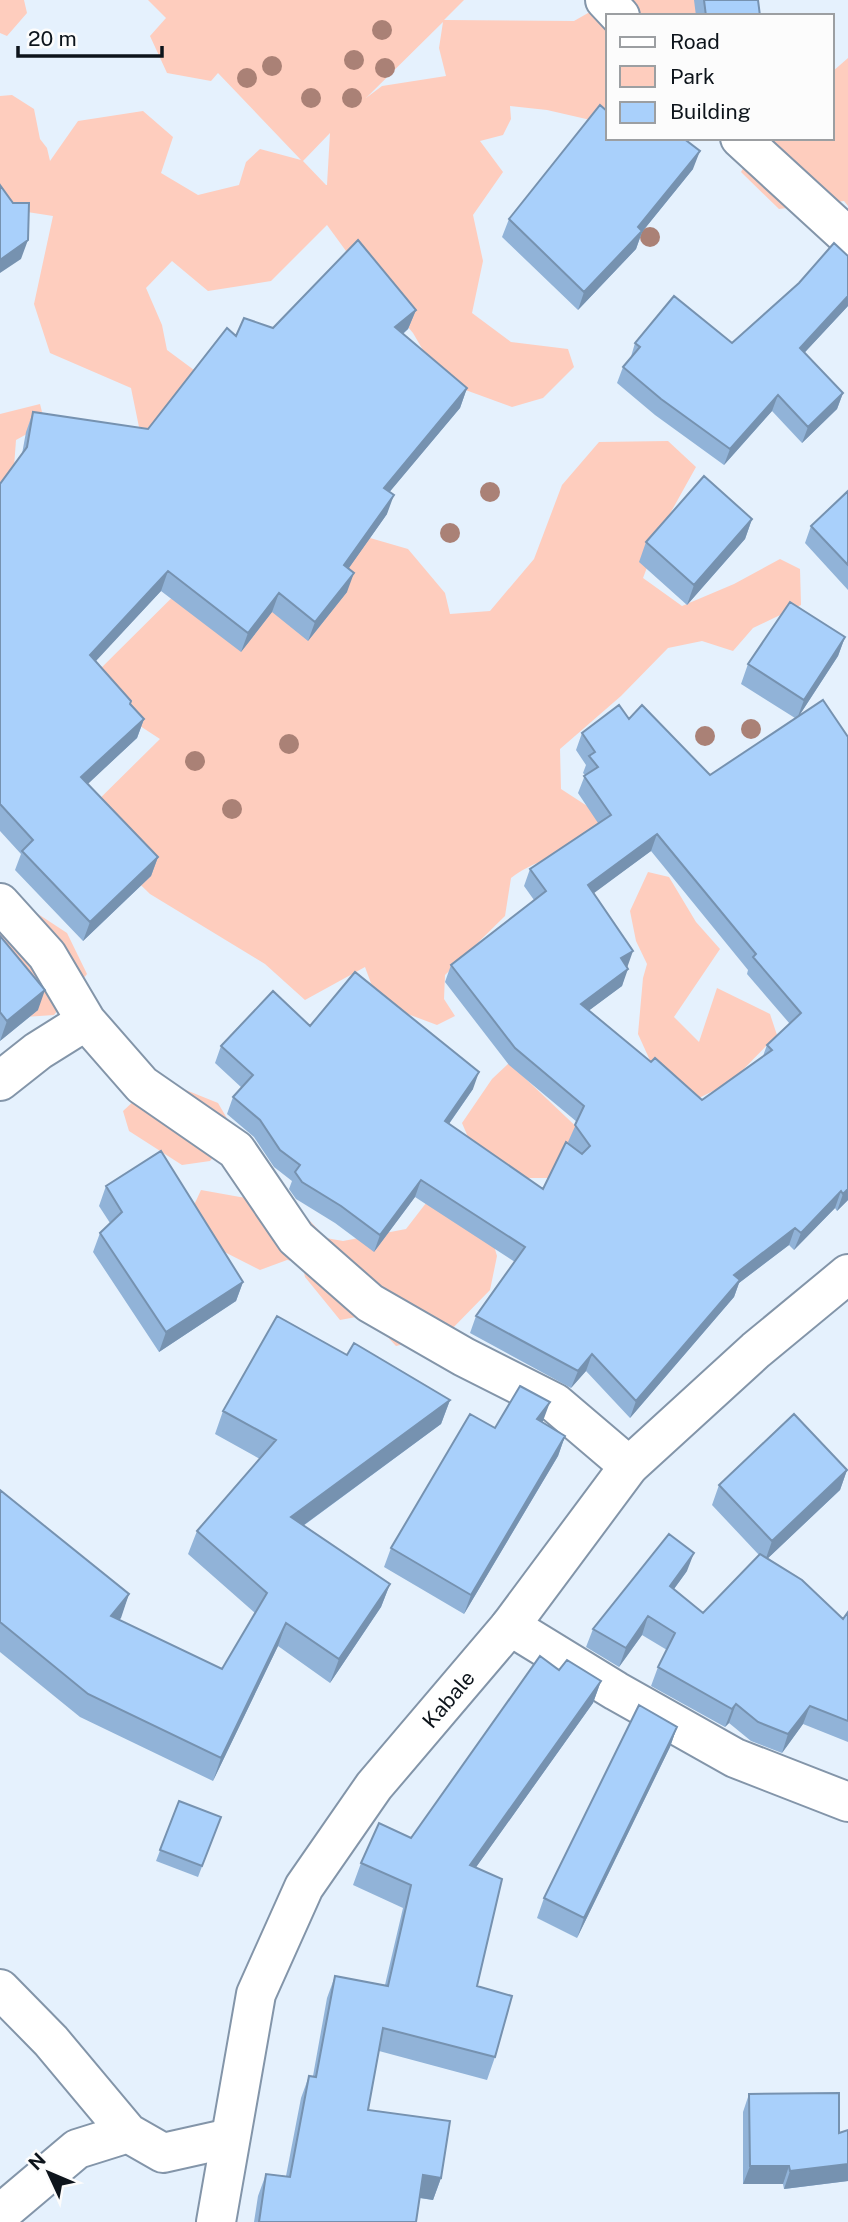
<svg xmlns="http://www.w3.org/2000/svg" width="848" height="2222" viewBox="0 0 848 2222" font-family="'Public Sans',sans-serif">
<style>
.green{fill:#fecdbe;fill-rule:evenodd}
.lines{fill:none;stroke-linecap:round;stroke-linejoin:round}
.street-casing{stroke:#8395a9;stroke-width:42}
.secondary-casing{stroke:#8395a9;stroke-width:42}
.street{stroke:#fff;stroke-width:38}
.secondary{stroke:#fff;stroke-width:38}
.tree{fill:#aa8176}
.wall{fill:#91b3d8;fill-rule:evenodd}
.shaded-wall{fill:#7692b0}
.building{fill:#a9d0fb;stroke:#7692b0;stroke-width:2;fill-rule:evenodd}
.labels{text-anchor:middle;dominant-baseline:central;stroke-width:5;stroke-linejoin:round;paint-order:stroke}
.street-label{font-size:21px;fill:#0d141b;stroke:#fcfcfc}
</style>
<rect width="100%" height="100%" fill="#e5f1fd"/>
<path class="green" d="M 0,0 L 24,0 L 27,13 L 7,36 L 0,33 Z
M 148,0 L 464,0 L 444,20 L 574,21 L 611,0 L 708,0 L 725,16 L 608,16 L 608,124 L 547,110 L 510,106 L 511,119 L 503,135 L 480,141 L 503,172 L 473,215 L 483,261 L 472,313 L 511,342 L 568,349 L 574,367 L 543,398 L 512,407 L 460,388 L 427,357 L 413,333 L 357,266 L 327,225 L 271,281 L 208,291 L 172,261 L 146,288 L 162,325 L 167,350 L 194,370 L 226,376 L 168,447 L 139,427 L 131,388 L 50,353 L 34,304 L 53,216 L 8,209 L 0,194 L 0,96 L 12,95 L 34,109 L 40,139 L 47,148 L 50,161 L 78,121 L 143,111 L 173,137 L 161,173 L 198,195 L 239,185 L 246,162 L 260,149 L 301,160 L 218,73 L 211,81 L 167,73 L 150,36 L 166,18 ZM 443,22 L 439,48 L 446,76 L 382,86 L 366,98 ZM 330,133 L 327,185 L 326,185 L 303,161 Z
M 848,58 L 848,206 L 844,201 L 779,209 L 741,172 L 760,138 L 832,138 L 832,72 Z
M 40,404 L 45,424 L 16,440 L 14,467 L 0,491 L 0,414 Z
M 668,441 L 696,467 L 662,528 L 643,578 L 682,606 L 734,584 L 780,559 L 800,569 L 801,605 L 753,628 L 733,651 L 702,641 L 668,648 L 621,696 L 560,749 L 561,789 L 601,815 L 607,836 C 576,852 538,857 511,878 L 505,916 L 445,975 L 444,999 L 455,1016 L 437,1025 L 397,1010 L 375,994 L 365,967 L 305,1000 L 265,964 L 150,894 L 76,822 L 160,739 L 114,709 L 88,681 L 248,522 L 346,531 L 408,549 L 445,593 L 450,614 L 490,611 L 534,559 L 562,485 L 599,442 Z
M 648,872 L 669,877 L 696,922 L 720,949 L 674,1017 L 699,1042 L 717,988 L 770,1014 L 777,1035 L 731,1082 L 697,1099 L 653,1067 L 638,1034 L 643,978 L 647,964 L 636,941 L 630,911 Z
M 35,912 L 67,933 L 87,974 L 54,1015 L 10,1018 L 0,1010 L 0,920 Z
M 509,1063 L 585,1135 L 548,1178 L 528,1178 L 474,1151 L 462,1123 L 492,1079 Z
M 176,1086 L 218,1103 L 235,1132 L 210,1161 L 182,1165 L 129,1131 L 123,1111 L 136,1099 Z
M 201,1190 L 240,1197 L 282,1201 L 311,1222 L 326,1238 L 343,1241 L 406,1229 L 433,1194 L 494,1246 L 497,1256 L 490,1290 L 447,1334 L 396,1346 L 367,1315 L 340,1320 L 305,1277 L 302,1263 L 287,1260 L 260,1270 L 193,1236 L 188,1218 Z"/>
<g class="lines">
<g class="street-casing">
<path id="street" d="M 605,0 L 620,16
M 740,138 L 848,237
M 0,903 L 47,955 L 86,1021 L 142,1085 L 236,1150 L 296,1238 L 370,1303 L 464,1357 L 555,1403 L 629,1466
M 0,1081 L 38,1051 L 86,1021
M 510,1626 L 616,1691 L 735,1758 L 848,1802
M 0,1989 L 51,2041 L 128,2133
M 0,2214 L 77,2149 L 128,2133 L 163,2153 L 230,2138"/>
</g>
<g class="secondary-casing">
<g id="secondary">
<path id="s1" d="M 216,2222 L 256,1994 L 304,1887 L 374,1786 L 510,1626 L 629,1466 L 756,1350 L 848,1274"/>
</g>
</g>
<use href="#street" class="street"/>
<use href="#secondary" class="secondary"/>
</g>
<g class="tree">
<circle cx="382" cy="30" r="10"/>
<circle cx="354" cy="60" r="10"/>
<circle cx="272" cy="66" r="10"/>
<circle cx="385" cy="68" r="10"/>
<circle cx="247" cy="78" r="10"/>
<circle cx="311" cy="98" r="10"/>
<circle cx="352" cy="98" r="10"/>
<circle cx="650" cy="237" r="10"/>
<circle cx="490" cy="492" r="10"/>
<circle cx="450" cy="533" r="10"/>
<circle cx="751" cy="729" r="10"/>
<circle cx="705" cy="736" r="10"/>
<circle cx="289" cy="744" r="10"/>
<circle cx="195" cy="761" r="10"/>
<circle cx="232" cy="809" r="10"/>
</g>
<path class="wall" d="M 694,0 L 758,0 L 760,16 L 696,16 Z
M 608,112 L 693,169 L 642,232 L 636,249 L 578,310 L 502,237 L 509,219 Z
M 848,306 L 804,353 L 843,393 L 837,409 L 802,443 L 772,411 L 724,465 L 655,415 L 617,383 L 623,367 L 630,360 L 635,343 L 732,343 Z
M 416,310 L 408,329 L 403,334 L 467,388 L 460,408 L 389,492 L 387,514 L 348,569 L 347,592 L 308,641 L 272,612 L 241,652 L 161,591 L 95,661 L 144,719 L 137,738 L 87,784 L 158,857 L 151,876 L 83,941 L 15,870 L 21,854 L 0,831 L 0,484 L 22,454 L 26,432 L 33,412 L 148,429 L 236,336 L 273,328 Z
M 848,491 L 848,590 L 805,543 L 811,526 Z
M 752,519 L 745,539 L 687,605 L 639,562 L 646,542 Z
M 845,637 L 838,656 L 799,716 L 848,737 L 848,1200 L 837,1211 L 835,1208 L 794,1250 L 789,1245 L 739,1283 L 734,1297 L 630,1418 L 586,1371 L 571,1388 L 470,1333 L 476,1316 L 515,1262 L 415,1197 L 374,1252 L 335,1223 L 296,1199 L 289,1189 L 292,1181 L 274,1167 L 254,1137 L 227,1114 L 233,1097 L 242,1088 L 215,1063 L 221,1046 L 310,1026 L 473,1089 L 449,1124 L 543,1189 L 571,1146 L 568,1142 L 577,1122 L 509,1065 L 445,982 L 451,965 L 534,900 L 524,886 L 530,869 L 598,823 L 578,793 L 585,775 L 583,773 L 586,765 L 576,750 L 582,733 L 629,719 L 710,775 L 795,718 L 741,684 L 748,664 ZM 651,851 L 748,970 L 747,974 L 790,1024 L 767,1045 L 763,1056 L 702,1100 L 651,1062 L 589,1010 L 622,986 L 627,967 L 593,893 Z
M 0,936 L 38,1010 L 0,1041 Z
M 106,1186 L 243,1282 L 236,1301 L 159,1352 L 93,1252 L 100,1233 L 110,1223 L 99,1206 Z
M 347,1355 L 450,1400 L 441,1424 L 303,1526 L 390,1584 L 381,1607 L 330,1683 L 278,1646 L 213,1781 L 80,1717 L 0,1652 L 0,1490 L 129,1594 L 119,1620 L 222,1669 L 255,1613 L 188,1554 L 197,1531 L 260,1459 L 215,1434 L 223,1411 Z
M 542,1422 L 565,1436 L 558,1456 L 464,1614 L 384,1567 L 391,1548 L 495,1428 Z
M 847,1470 L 840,1490 L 767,1559 L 843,1619 L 848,1612 L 848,1742 L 803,1724 L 782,1753 L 751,1741 L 729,1723 L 725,1727 L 651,1686 L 658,1667 L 667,1650 L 642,1635 L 619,1667 L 586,1647 L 593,1629 L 687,1571 L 674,1589 L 703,1613 L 759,1555 L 712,1505 L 719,1485 Z
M 559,1670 L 601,1681 L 593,1703 L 476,1867 L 477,1986 L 495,2057 L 487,2080 L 379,2051 L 368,2110 L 441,2178 L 433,2200 L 419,2198 L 416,2222 L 254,2222 L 258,2196 L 266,2174 L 286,2176 L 301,2098 L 309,2076 L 313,2076 L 327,1998 L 335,1976 L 385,1985 L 403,1908 L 353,1885 L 361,1863 L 411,1838 Z
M 677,1727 L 670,1747 L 577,1938 L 537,1918 L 544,1898 Z
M 179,1801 L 221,1817 L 198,1877 L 156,1861 Z
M 749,2094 L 839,2133 L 848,2130 L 848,2181 L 784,2189 L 783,2184 L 743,2184 L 743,2112 Z"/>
<path class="shaded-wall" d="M 700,151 L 693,169 L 642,232 L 636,249 L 578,310 L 584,292 Z
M 28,240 L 21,259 L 0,273 L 0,260 Z
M 848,296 L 848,306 L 794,364 L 800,348 Z
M 416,310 L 408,329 L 388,346 L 395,327 Z
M 467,388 L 460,408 L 377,507 L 384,488 Z
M 843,393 L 837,409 L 802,443 L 808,427 Z
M 778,395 L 772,411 L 724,465 L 730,449 Z
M 394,495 L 387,514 L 337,585 L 344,565 Z
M 752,519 L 745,539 L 687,605 L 694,585 Z
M 168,571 L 161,591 L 83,675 L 90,655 Z
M 354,573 L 347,592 L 308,641 L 315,622 Z
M 279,593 L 272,612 L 241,652 L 248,633 Z
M 845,637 L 838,656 L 797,719 L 804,700 Z
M 144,719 L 137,738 L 74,797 L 81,777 Z
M 657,834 L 651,851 L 582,902 L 588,885 Z
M 158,857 L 151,876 L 83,941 L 90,922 Z
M 633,951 L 627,968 L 621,958 Z
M 628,969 L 622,986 L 575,1021 L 581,1004 Z
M 45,990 L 38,1010 L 0,1041 L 7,1021 Z
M 479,1072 L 473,1089 L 439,1138 L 445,1121 Z
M 421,1180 L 415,1197 L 374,1252 L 380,1235 Z
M 848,1189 L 848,1200 L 837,1211 L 843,1194 Z
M 841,1191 L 835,1208 L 794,1250 L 801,1233 Z
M 795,1228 L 789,1245 L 739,1283 L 734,1297 L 630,1418 L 636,1401 L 734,1275 Z
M 243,1282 L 236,1301 L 159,1352 L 166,1332 Z
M 592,1354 L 586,1371 L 571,1388 L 578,1371 Z
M 450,1400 L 441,1424 L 282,1541 L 291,1517 Z
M 550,1402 L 543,1421 L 530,1439 L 537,1419 Z
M 565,1436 L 558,1456 L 464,1614 L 471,1595 Z
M 847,1470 L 840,1490 L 765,1561 L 772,1541 Z
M 694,1553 L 687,1571 L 663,1604 L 670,1586 Z
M 390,1584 L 381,1607 L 330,1683 L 339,1659 Z
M 129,1594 L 121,1618 L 103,1639 L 111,1616 Z
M 648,1616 L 642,1635 L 619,1667 L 626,1648 Z
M 286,1623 L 278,1646 L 213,1781 L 221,1758 Z
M 601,1681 L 593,1703 L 462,1887 L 470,1865 Z
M 736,1704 L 729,1723 L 725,1727 L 732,1709 Z
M 810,1706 L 803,1724 L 782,1753 L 788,1734 Z
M 677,1727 L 670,1747 L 577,1938 L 584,1918 Z
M 848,2164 L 848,2181 L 784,2189 L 790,2171 Z
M 750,2166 L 789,2166 L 783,2184 L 743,2184 Z
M 423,2175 L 441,2178 L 433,2200 L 415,2197 Z"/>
<path class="building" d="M 704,0 L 758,0 L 760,16 L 706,16 Z
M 600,105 L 608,112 L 608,138 L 683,138 L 700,151 L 638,227 L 642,231 L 584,292 L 509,219 Z
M 0,185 L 13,203 L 29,203 L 28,240 L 0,260 Z
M 358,240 L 416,310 L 395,327 L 467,388 L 384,488 L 394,495 L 344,565 L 354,573 L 315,622 L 279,593 L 248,633 L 168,571 L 90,655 L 131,701 L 130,704 L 144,719 L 81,777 L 158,857 L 90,922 L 22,851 L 33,840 L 0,804 L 0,484 L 27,447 L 33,412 L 148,429 L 227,328 L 236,336 L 244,318 L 273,328 Z
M 834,243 L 848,256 L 848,296 L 800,348 L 843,393 L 808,427 L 778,395 L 730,449 L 661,399 L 623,367 L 640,347 L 635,343 L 674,296 L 732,343 L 799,283 Z
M 704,476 L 752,519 L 694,585 L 646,542 Z
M 848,491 L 848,565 L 811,526 Z
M 790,602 L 845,637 L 804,700 L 748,664 Z
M 823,700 L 848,737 L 848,1189 L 843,1194 L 841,1191 L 801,1233 L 795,1228 L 734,1275 L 740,1280 L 636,1401 L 592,1354 L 578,1371 L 476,1316 L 525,1247 L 421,1180 L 380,1235 L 341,1206 L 302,1182 L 295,1172 L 300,1165 L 280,1150 L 260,1120 L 233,1097 L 253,1075 L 221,1046 L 273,991 L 310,1026 L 355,972 L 479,1072 L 445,1121 L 543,1189 L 566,1142 L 582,1154 L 590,1146 L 575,1125 L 584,1106 L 515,1048 L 451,965 L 546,891 L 530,869 L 611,815 L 584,776 L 598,767 L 589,756 L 595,752 L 582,733 L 619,705 L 629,719 L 642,705 L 710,775 ZM 657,834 L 756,954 L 753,957 L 801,1013 L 767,1045 L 772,1050 L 702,1100 L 655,1058 L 651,1062 L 581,1004 L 628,969 L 621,958 L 633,951 L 588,885 Z
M 0,936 L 45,990 L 7,1021 L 0,1012 Z
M 161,1151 L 243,1282 L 166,1332 L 100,1233 L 122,1212 L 106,1186 Z
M 277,1316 L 347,1355 L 354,1343 L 450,1400 L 291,1517 L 390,1584 L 339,1659 L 286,1623 L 221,1758 L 88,1694 L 0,1622 L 0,1490 L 129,1594 L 111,1616 L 222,1669 L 267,1593 L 197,1531 L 276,1440 L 223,1411 Z
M 520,1386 L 550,1402 L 537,1419 L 565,1436 L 471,1595 L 391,1548 L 470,1414 L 495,1428 Z
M 794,1414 L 847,1470 L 772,1541 L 719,1485 Z
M 669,1534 L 694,1553 L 670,1586 L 703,1613 L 760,1554 L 802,1580 L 843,1619 L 848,1612 L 848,1721 L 810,1706 L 788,1734 L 758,1722 L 736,1704 L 732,1709 L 658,1667 L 675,1633 L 648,1616 L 626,1648 L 593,1629 Z
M 540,1656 L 559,1670 L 567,1660 L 601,1681 L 470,1865 L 502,1879 L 477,1986 L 512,1996 L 495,2057 L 383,2028 L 368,2110 L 450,2121 L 441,2178 L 423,2175 L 416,2222 L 259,2222 L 266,2174 L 290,2177 L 309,2076 L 316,2077 L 335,1976 L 388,1986 L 411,1885 L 361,1863 L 379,1823 L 411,1838 Z
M 639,1705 L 677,1727 L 584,1918 L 544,1898 Z
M 179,1801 L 221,1817 L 202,1866 L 160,1850 Z
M 839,2093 L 839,2133 L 848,2130 L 848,2164 L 790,2171 L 789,2166 L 750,2166 L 749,2094 Z"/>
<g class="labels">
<g class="street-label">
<text stroke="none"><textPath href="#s1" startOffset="586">Kabale</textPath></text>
</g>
</g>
<rect x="606" y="14" width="228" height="126" fill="#fcfcfc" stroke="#9c9fa2" stroke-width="2"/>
<rect x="620" y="37" width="35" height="10" fill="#ffffff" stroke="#9c9fa2" stroke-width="2"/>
<text x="670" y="49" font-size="21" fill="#0d141b">Road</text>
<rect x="620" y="66" width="35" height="21" fill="#fecdbe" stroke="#9c9fa2" stroke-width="2"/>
<text x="670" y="84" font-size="21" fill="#0d141b">Park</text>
<rect x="620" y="102" width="35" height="21" fill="#a9d0fb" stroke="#9c9fa2" stroke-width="2"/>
<text x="670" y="119" font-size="21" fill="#0d141b">Building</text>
<g transform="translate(49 2173) rotate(314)" stroke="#fcfcfc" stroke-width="5" paint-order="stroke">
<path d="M0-5L12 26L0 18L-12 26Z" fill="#0d141b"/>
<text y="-10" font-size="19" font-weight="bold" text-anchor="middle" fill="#0d141b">N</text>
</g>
<path d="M18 46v10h144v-10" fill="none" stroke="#0d141b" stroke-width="3.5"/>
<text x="28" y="46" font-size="21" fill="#0d141b" stroke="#fcfcfc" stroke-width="5" paint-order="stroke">20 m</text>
</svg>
